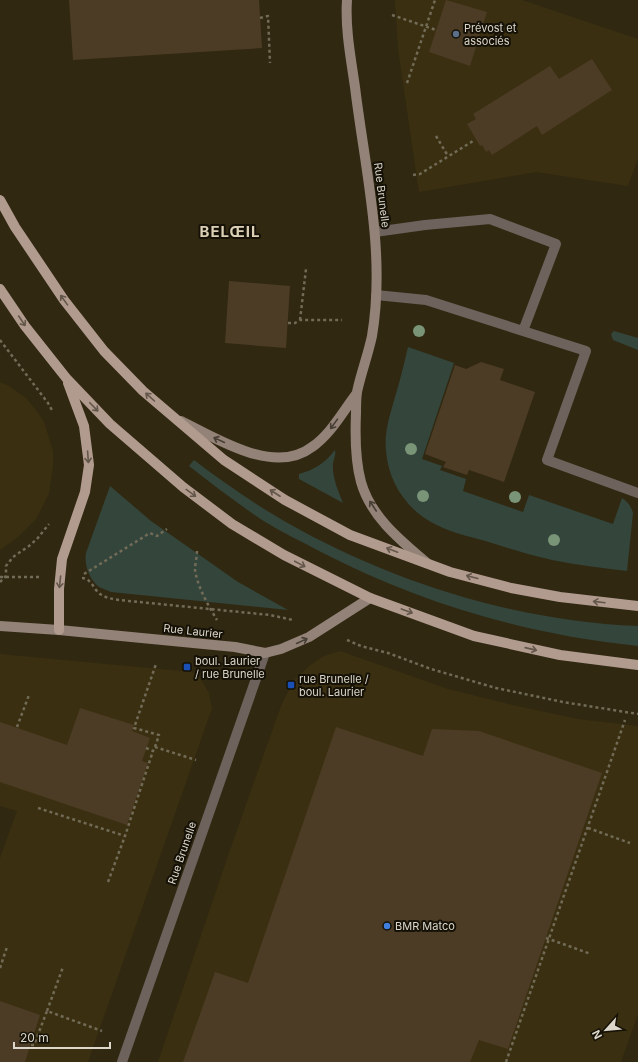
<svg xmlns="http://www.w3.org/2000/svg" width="638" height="1062" viewBox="0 0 638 1062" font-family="Inter,sans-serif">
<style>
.built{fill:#3a2f10}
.green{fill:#34453b}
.building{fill:#4c3c25}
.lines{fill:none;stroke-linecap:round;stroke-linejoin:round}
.path{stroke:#716b57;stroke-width:2.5;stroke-dasharray:3 3;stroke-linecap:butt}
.lane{stroke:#6d625c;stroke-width:10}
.street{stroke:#6d625c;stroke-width:10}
.secondary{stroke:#938278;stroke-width:10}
.primary{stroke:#b19b8e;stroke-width:10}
.tree{fill:#7a9477}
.oneway{stroke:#63564a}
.oneway2{stroke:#473e34}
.service-dot{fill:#5c6f8a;stroke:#151107;stroke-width:1.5}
.transit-dot{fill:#1a4fb4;stroke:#151107;stroke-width:1.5}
.shop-dot{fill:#3f7fe0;stroke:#151107;stroke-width:1.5}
.labels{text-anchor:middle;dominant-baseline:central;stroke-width:4;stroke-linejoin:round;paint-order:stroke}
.poi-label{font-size:11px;fill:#dcd7ca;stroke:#151107;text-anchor:start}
.street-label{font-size:11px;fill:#dcd7ca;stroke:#151107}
.district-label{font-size:15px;font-weight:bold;letter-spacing:1px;fill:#dbd0b5;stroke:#151107}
</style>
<rect width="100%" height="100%" fill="#302811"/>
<path class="built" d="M 395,0 L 522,0 L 638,39 L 638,158 L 628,186 L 536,172 L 419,192 L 398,49 Z
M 0,382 L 9,386 L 26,398 L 36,410 L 44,422 L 49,438 L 53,452 L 53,465 L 49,493 L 36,519 L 18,537 L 0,550 Z
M 340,651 L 448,689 L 512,705 L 578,719 L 638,726 L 638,1014 L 621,1062 L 158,1062 L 230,850 L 281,706 L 294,680 L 309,666 L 324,656 Z
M 0,654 L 192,672 L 200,678 L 209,693 L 212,708 L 88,1062 L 0,1062 L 0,858 L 17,811 L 0,806 Z"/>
<path class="green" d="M 614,331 L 638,338 L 638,350 L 613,340 L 611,334 Z
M 408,347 L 454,363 L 422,459 L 442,466 L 440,470 L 466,479 L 463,491 L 523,512 L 529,495 L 613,524 L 622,498 C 628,502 631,506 633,513 L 627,571 C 602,568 577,565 552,560 C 528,555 505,547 482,540 C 462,535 440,529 423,517 C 401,501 388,477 386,451 C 384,432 390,415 395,397 C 400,381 404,364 408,347 Z
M 335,450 C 336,455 334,458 333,463 C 332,478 338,490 343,503 L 299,479 L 299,474 C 314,470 325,463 335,450 Z
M 194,460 C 223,482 253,503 284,521 C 391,582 515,621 638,626 L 638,646 C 527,635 420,603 321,552 C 301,541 281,532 262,520 C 237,503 213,485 189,466 Z
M 110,486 L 151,521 L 238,582 L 288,610 L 111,592 C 107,590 103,589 99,587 C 89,579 84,565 86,553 Z"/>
<path class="building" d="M 69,0 L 259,0 L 262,48 L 73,60 Z
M 446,0 L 487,12 L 470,66 L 429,52 Z
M 592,59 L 612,90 L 542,135 L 537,126 L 492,155 L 489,150 L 486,152 L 482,145 L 480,146 L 467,124 L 476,119 L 473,114 L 550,66 L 559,79 Z
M 229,281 L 290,286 L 286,348 L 225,343 Z
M 481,362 L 504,369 L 500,380 L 535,392 L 504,482 L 469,470 L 467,475 L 443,467 L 446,462 L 425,454 L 455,365 L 466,369 Z
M 80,708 L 134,725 L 132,731 L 150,738 L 142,761 L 148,763 L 127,825 L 0,782 L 0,722 L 67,745 Z
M 336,727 L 423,756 L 432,729 L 479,731 L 602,773 L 508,1049 L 479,1040 L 470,1062 L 183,1062 L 215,972 L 248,983 Z
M 0,1001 L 40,1015 L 25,1062 L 0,1062 Z"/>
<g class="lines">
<path class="path" d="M 392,15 L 436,30
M 260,18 L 268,16 L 270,63
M 407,83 L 435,0
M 436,136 L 448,156
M 413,175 L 420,174 L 473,141
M 300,320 L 306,269
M 288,323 L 295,323 L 300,320 L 342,320
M 0,340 L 48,403 L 53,412
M 197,551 C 197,557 195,564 195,570 C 198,588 208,605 217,620
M 84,574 L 150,533 L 157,536 L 167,529
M 0,577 L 39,577
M 82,578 C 91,578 94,590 100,594 C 106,598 112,599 119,600 L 270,615 L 293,620
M 0,582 L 6,576 L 6,566 L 13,557 L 29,546 L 37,539 L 49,524
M 347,640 L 361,646 L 388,653 L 431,669 L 496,688 L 563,702 L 638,714
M 17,727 L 29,695
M 155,747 L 159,735 L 134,728 L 156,664
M 146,748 L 153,751 L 155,747 L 196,760
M 38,808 L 125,836 L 153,751
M 588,828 L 630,843
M 108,882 L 125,836
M 546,938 L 591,954
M 0,968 L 7,947
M 47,1011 L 63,967
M 31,1045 L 34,1045 L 47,1011 L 102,1031
M 506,1062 L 625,720"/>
<path class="lane" d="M 375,232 L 425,225 L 490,219 L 556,244 L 523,331
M 376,295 L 426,300 L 586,351 L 547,460 L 638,493"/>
<path class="street" d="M 122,1062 L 265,653"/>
<path class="secondary" d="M 347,0 C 345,29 351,59 355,87 C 365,170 386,253 372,336 C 368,355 361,373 357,392 C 356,399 356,406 356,413 C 355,436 355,460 361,482 C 371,517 400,540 427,563
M 181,421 C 216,438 274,476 312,447 C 331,434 343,411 357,393
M 0,626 L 59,630 L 214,645 L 235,647 L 265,653 L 281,649 L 309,637 L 370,598"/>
<path class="primary" d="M 0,200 L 15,227 L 64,300 L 104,351 L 143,391 L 224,460 L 285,500 L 350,535 L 450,572 L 511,588 L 560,597 L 638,606
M 0,289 L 25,326 L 67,379 L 110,424 L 183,487 L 232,524 L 284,555 L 370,598 L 474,636 L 560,655 L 638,665
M 59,630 L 59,589 L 62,559 L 85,492 L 89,465 L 84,426 L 68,383"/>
</g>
<g class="tree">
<circle cx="419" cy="331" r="6"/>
<circle cx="411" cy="449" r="6"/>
<circle cx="423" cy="496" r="6"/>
<circle cx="515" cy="497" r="6"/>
<circle cx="554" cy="540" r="6"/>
</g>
<defs><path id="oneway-shaft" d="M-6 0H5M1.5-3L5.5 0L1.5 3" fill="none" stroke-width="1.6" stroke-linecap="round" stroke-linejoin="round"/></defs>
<g class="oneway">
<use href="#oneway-shaft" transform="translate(64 300) rotate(-126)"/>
<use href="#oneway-shaft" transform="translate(22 321) rotate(56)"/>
<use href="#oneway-shaft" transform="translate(150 397) rotate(-138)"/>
<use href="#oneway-shaft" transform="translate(94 407) rotate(46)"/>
<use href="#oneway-shaft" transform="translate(88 457) rotate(86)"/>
<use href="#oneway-shaft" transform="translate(191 493) rotate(36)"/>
<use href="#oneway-shaft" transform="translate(275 493) rotate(-147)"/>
<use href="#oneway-shaft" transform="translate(392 550) rotate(-159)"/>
<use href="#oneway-shaft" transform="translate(300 564) rotate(28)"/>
<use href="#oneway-shaft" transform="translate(472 577) rotate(-165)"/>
<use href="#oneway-shaft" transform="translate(60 582) rotate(96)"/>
<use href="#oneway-shaft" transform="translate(599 602) rotate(-173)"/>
<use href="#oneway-shaft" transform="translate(407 611) rotate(20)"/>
<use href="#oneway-shaft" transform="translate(531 649) rotate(13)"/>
</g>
<g class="oneway2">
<use href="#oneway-shaft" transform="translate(334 424) rotate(126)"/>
<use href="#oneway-shaft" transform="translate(219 440) rotate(-155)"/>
<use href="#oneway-shaft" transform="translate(373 506) rotate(-123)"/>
<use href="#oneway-shaft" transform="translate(302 641) rotate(-25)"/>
</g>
<circle class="service-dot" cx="456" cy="34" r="4"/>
<g class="transit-dot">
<rect x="183" y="663" width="8" height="8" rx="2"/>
<rect x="287" y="681" width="8" height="8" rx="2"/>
</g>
<circle class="shop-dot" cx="387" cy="926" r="4"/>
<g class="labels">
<g class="poi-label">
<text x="464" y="28">Prévost et<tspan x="464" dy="13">associés</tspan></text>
<text x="195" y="661">boul. Laurier<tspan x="195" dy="13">/ rue Brunelle</tspan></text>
<text x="299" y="679">rue Brunelle /<tspan x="299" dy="13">boul. Laurier</tspan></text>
<text x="395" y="926">BMR Matco</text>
</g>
<g class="street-label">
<text transform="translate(382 195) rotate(83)">Rue Brunelle</text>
<text transform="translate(193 631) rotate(6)">Rue Laurier</text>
<text transform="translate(182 853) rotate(-71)">Rue Brunelle</text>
</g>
<g class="district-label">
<text x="230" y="231">BELŒIL</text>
</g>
</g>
<g transform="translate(606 1030) rotate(243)" stroke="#151107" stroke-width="3" paint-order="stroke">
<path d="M0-3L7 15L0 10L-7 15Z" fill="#dcd7ca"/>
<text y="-6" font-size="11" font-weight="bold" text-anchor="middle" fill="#dcd7ca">N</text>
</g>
<path d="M14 1042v6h96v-6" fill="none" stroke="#dcd7ca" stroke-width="2"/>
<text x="20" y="1042" font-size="12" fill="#dcd7ca" stroke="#151107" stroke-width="3" paint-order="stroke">20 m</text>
</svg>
